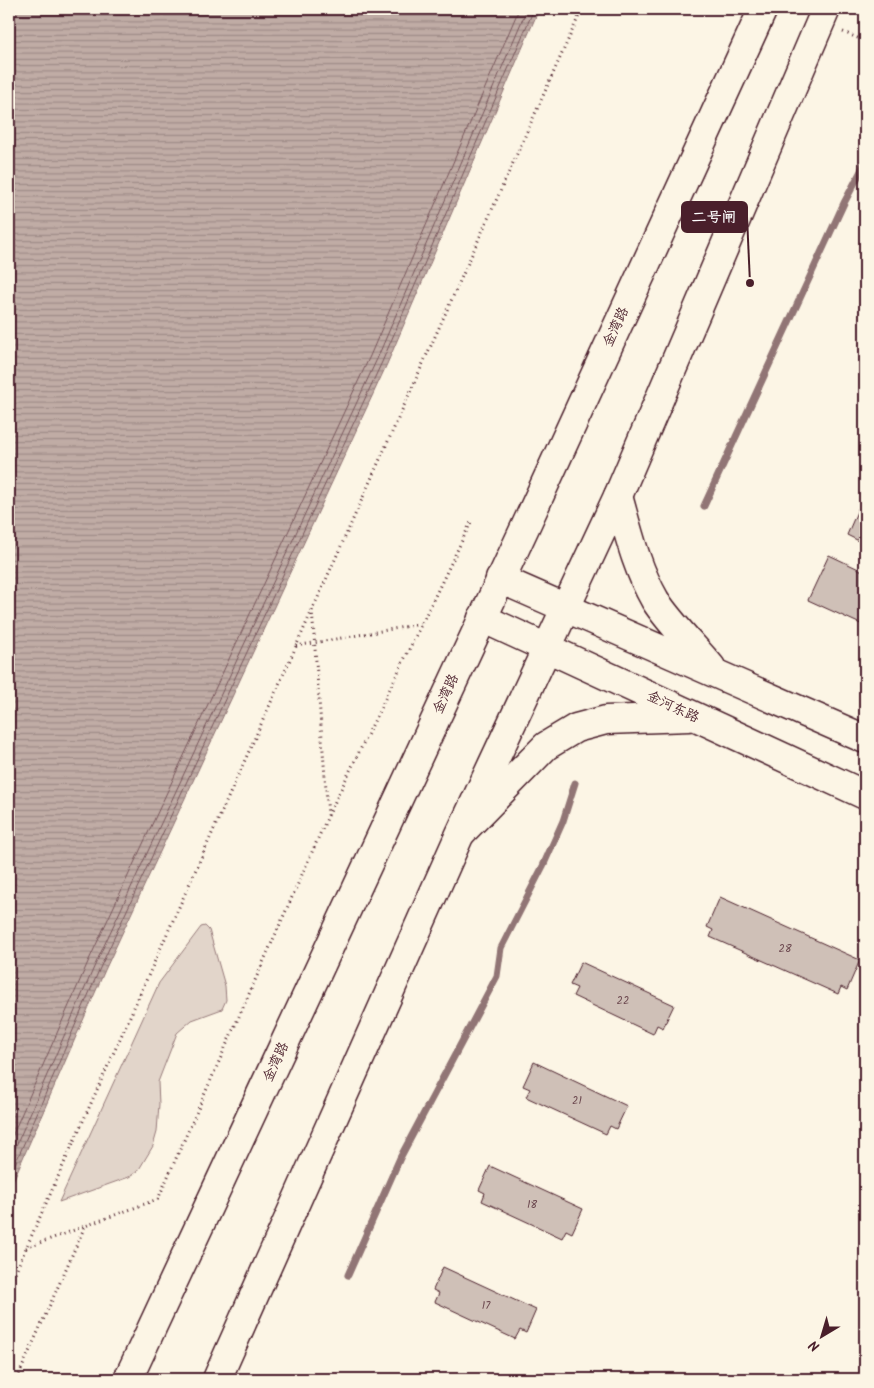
<svg xmlns="http://www.w3.org/2000/svg" width="874" height="1388" viewBox="0 0 874 1388" font-family="Kalam,'LXGW WenKai TC',sans-serif">
<style>
.pitch{fill:#e2d5ca;stroke:#967a7a}
.water{fill:url(#water-rules);stroke:#917474}
.lines{fill:none;stroke-linecap:round;stroke-linejoin:round}
.shore{stroke:#79575c;stroke-width:1}
.stream{stroke:#917474;stroke-width:7}
.building{fill:#cfc0b7;stroke:#4a1f2b}
.secondary-casing{stroke:#4a1f2b;stroke-width:31}
.primary-casing{stroke:#4a1f2b;stroke-width:31}
.path{stroke:#4a1f2b;stroke-width:3;stroke-dasharray:1 4;stroke-linecap:butt}
.secondary{stroke:#fcf5e5;stroke-width:28}
.primary{stroke:#fcf5e5;stroke-width:28}
.labels{text-anchor:middle;dominant-baseline:central;stroke-width:5;stroke-linejoin:round;paint-order:stroke}
.number-label{font-size:11px;fill:#6b474e}
.street-label{font-size:14px;fill:#4a1f2b;stroke:#fcf5e5}
.leader{fill:none;stroke:#4a1f2b;stroke-width:2}
.callout-dot{fill:#4a1f2b;stroke:#fcf5e5;stroke-width:2}
.callout{fill:#4a1f2b;stroke:#4a1f2b;stroke-width:2}
.callout-label{font-size:15px;text-anchor:middle;font-weight:bold;fill:#fff}
</style>
<defs>
<pattern id="water-rules" width="6" height="5" patternUnits="userSpaceOnUse" patternTransform="scale(1.25)"><rect width="6" height="5" fill="#c0aca5"/><path d="M0 2.5h6" fill="none" stroke="#9e8b87"/></pattern>
</defs>
<rect width="100%" height="100%" fill="#fcf5e5"/>
<filter id="ink" filterUnits="userSpaceOnUse"><feTurbulence type="fractalNoise" baseFrequency=".02" numOctaves="2"/><feDisplacementMap in="SourceGraphic" scale="10" xChannelSelector="R" yChannelSelector="G"/><feConvolveMatrix kernelMatrix="1 2 1 2 8 2 1 2 1" color-interpolation-filters="sRGB"/></filter>
<g filter="url(#ink)">
<path class="pitch" d="M 205,926 L 209,930 L 225,986 L 226,1000 L 222,1009 L 192,1020 L 177,1033 L 158,1082 L 159,1104 L 157,1132 L 153,1146 L 138,1171 L 129,1177 L 59,1202 L 159,983 L 201,927 Z"/>
<path class="water" d="M 9,9 L 539,9 L 387,364 L 105,970 L 9,1190 Z"/>
<g class="lines">
<path class="shore" d="M 9,1143 L 88,962 L 370,356 L 519,9
M 9,1162 L 95,965 L 377,359 L 527,9
M 9,1178 L 100,968 L 382,362 L 534,9"/>
<path class="stream" d="M 704,506 L 844,203 L 861,171 L 865,159
M 348,1275 L 400,1158 L 497,976 L 501,948 L 543,866 L 563,821 L 575,783"/>
</g>
<path class="building" d="M 865,493 L 865,544 L 847,535 Z
M 829,555 L 865,572 L 865,626 L 808,600 Z
M 720,897 L 860,960 L 847,990 L 841,987 L 838,994 L 710,937 L 713,930 L 707,927 Z
M 581,962 L 674,1005 L 663,1028 L 657,1025 L 653,1034 L 573,996 L 577,988 L 570,985 Z
M 534,1062 L 627,1106 L 616,1129 L 610,1126 L 606,1134 L 526,1097 L 530,1089 L 523,1086 Z
M 490,1166 L 583,1209 L 572,1233 L 566,1230 L 562,1238 L 482,1201 L 485,1193 L 479,1190 Z
M 443,1267 L 536,1310 L 526,1333 L 520,1330 L 515,1339 L 435,1302 L 439,1293 L 433,1290 Z"/>
<g class="lines">
<g class="secondary-casing">
<path id="secondary" d="M 618,496 C 628,531 636,567 655,600 C 668,621 694,647 711,667
M 500,579 L 865,739
M 482,618 L 865,795
M 462,832 L 546,746 L 576,728 L 606,720 L 689,717"/>
</g>
<g class="primary-casing">
<path id="primary" d="M 128,1379 L 527,523 L 763,9
M 217,1379 L 460,834 L 618,496 L 826,9"/>
</g>
<path class="path" d="M 843,32 L 865,41
M 312,610 L 328,815
M 296,646 L 421,624
M 26,1248 L 158,1199 L 328,816 L 472,520
M 9,1286 L 582,9
M 17,1379 L 85,1226"/>
<use href="#secondary" class="secondary"/>
<use href="#primary" class="primary"/>
</g>
</g>
<g class="labels">
<g class="number-label">
<text x="785" y="949">28</text>
<text x="623" y="1001">22</text>
<text x="577" y="1101">21</text>
<text x="532" y="1205">18</text>
<text x="486" y="1306">17</text>
</g>
<g class="street-label">
<text transform="translate(616 327) rotate(-65)">金湾路</text>
<text transform="translate(446 694) rotate(-65)">金湾路</text>
<text transform="translate(673 707) rotate(25)">金河东路</text>
<text transform="translate(276 1062) rotate(-65)">金湾路</text>
</g>
</g>
<path class="leader" d="M750 283L747 217"/>
<circle class="callout-dot" cx="750" cy="283" r="5"/>
<rect class="callout" x="682" y="202" width="65" height="30" rx="5"/>
<g class="callout-label">
<text x="714" y="222">二号闸</text>
</g>
<rect width="874" height="1388" fill="none" stroke="#fcf5e5" stroke-width="30"/>
<rect x="15" y="15" width="844" height="1358" fill="none" stroke="#4a1f2b" stroke-width="2" filter="url(#ink)"/>
<g transform="translate(822 1336) rotate(218)" stroke="#fcf5e5" stroke-width="4" paint-order="stroke">
<path d="M0-4L9 19L0 12L-9 19Z" fill="#4a1f2b"/>
<text y="-8" font-size="14" font-weight="bold" text-anchor="middle" fill="#4a1f2b">N</text>
</g>
</svg>
